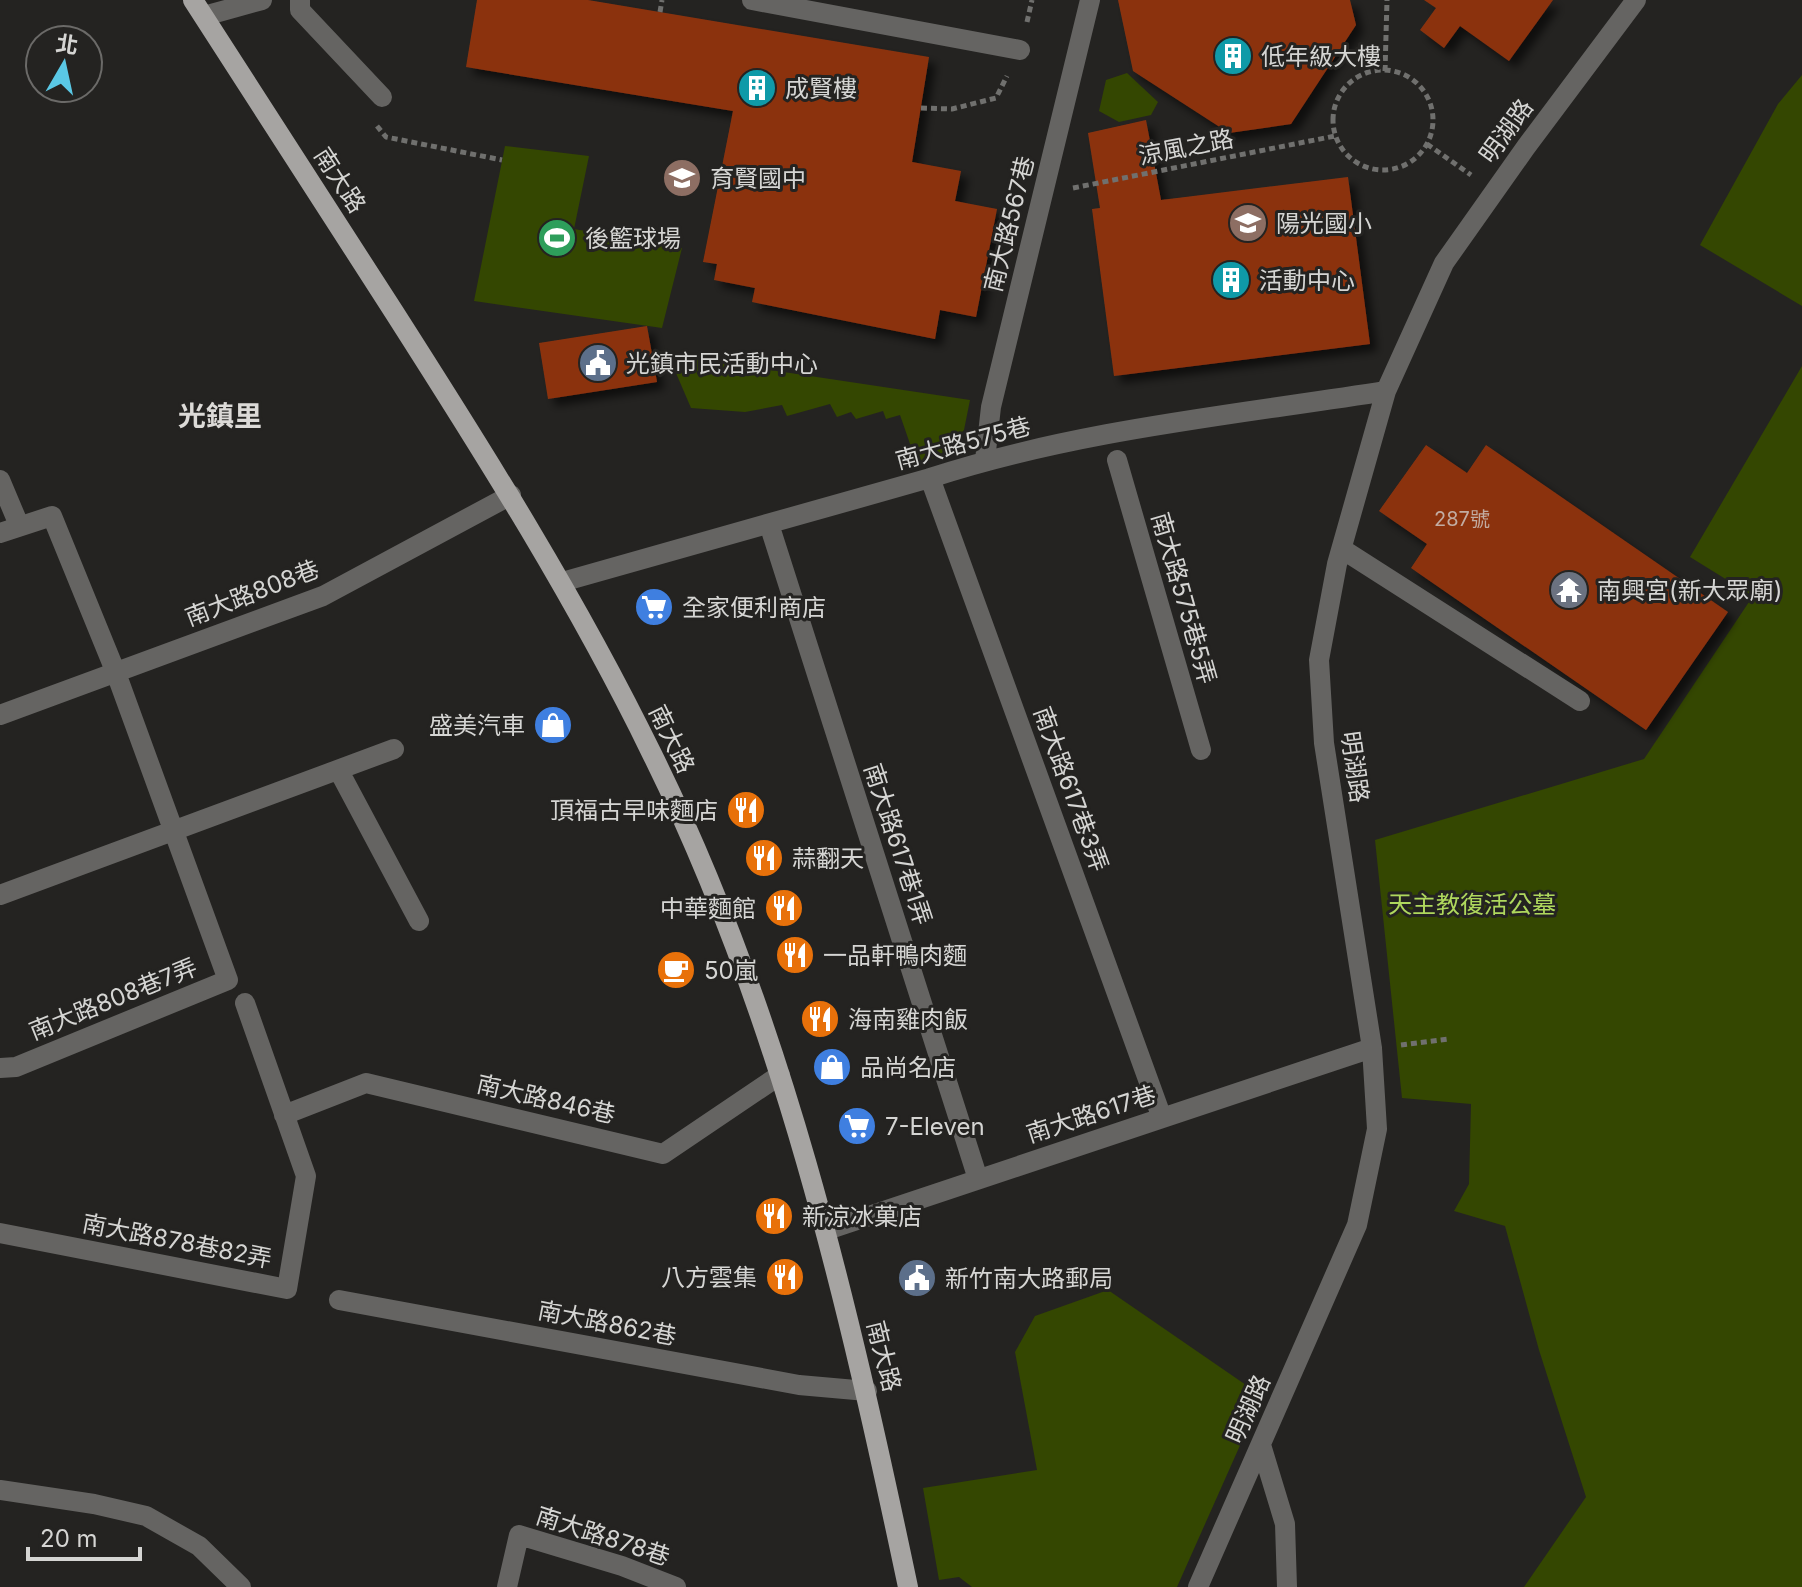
<svg xmlns="http://www.w3.org/2000/svg" width="1802" height="1587" viewBox="0 0 1802 1587" font-family="Inter,'Noto Sans TC',sans-serif">
<style>
.green{fill:#344701}
.building{fill:#8b3310;filter:url(#shadow)}
.lines{fill:none;stroke-linecap:round;stroke-linejoin:round}
.path{stroke:#70706e;stroke-width:5;stroke-dasharray:6 4;stroke-linecap:butt}
.minor{stroke:#656462;stroke-width:20}
.major{stroke:#a6a4a2;stroke-width:20}
.labels{text-anchor:middle;dominant-baseline:central;stroke-width:6;stroke-linejoin:round;paint-order:stroke}
.number-label{font-size:20px;fill:#c2aca2}
.poi-label{font-size:24px;fill:#d5d5d3;stroke:#242321;text-anchor:start}
.street-label{font-size:24px;fill:#d5d5d3;stroke:#242321}
.park-label{font-size:24px;fill:#afd85d;stroke:#242321}
.quarter-label{font-size:28px;font-weight:bold;fill:#dcdad7;stroke:#242321}
</style>
<defs>
<filter id="shadow"><feDropShadow dx="7" dy="7" stdDeviation="4" flood-color="#0009"/></filter>
</defs>
<rect width="100%" height="100%" fill="#242321"/>
<path class="green" d="M 1127,73 L 1158,102 L 1151,115 L 1119,122 L 1099,111 L 1106,80 Z
M 1802,75 L 1802,306 L 1700,245 L 1778,104 Z
M 505,146 L 589,156 L 574,229 L 682,248 L 662,328 L 474,301 Z
M 678,356 L 970,400 L 964,430 L 939,456 L 917,464 L 900,415 L 886,419 L 883,411 L 856,419 L 851,412 L 837,417 L 830,404 L 787,416 L 782,405 L 745,412 L 691,408 L 676,373 Z
M 1802,366 L 1802,1587 L 1524,1587 L 1586,1497 L 1539,1350 L 1505,1226 L 1454,1211 L 1469,1184 L 1471,1104 L 1402,1098 L 1375,840 L 1644,759 L 1753,596 L 1690,557 Z
M 1108,1290 L 1262,1396 L 1177,1587 L 972,1587 L 959,1577 L 939,1580 L 923,1488 L 1037,1470 L 1015,1352 L 1035,1316 Z"/>
<path class="building" d="M 477,0 L 588,0 L 929,57 L 912,162 L 961,171 L 955,201 L 997,209 L 976,317 L 940,310 L 935,339 L 752,302 L 755,288 L 714,280 L 717,264 L 703,262 L 733,111 L 466,67 Z
M 1118,0 L 1350,0 L 1356,25 L 1291,124 L 1229,133 L 1133,71 Z
M 1424,0 L 1553,0 L 1509,61 L 1460,26 L 1444,48 L 1420,30 L 1436,8 Z
M 1146,120 L 1161,200 L 1348,177 L 1370,344 L 1114,376 L 1092,209 L 1100,208 L 1088,133 Z
M 647,326 L 657,382 L 548,399 L 539,343 Z
M 1426,445 L 1467,473 L 1486,445 L 1728,612 L 1646,730 L 1411,568 L 1427,544 L 1379,511 Z"/>
<g class="lines">
<path class="path" d="M 660,12 L 662,0
M 1027,22 L 1032,0
M1333 120a50 50 0 1 1 100 0a50 50 0 1 1-100 0Z
M 1385,71 L 1387,0
M 921,108 L 952,109 L 996,98 L 1007,76
M 377,126 L 386,137 L 502,160
M 1427,144 L 1471,175
M 1073,188 L 1335,136
M 1401,1045 L 1448,1039"/>
<path class="minor" d="M 300,0 L 300,10 L 382,97
M 752,0 L 1020,50
M 204,16 L 262,0
M 985,460 L 991,407 L 1090,0
M 1117,460 L 1201,750
M 930,478 L 1162,1118
M 0,480 L 19,525
M 769,524 L 978,1179
M 0,533 L 52,516 L 116,673 L 228,980 L 16,1067 L 0,1068
M 1342,549 L 1580,701
M 562,582 L 930,478 C 1077,430 1234,415 1386,391
M 0,715 L 323,596 L 511,495
M 339,771 L 419,921
M 0,895 L 394,749
M 284,1115 L 366,1083 L 663,1154 L 780,1075
M 827,1230 L 1372,1048
M 0,1233 L 287,1289 L 306,1176 L 245,1003
M 339,1300 L 799,1385 L 867,1391
M 1261,1445 L 1285,1524 L 1287,1587
M 0,1490 L 94,1504 L 146,1516 L 199,1546 L 241,1587
M 507,1587 L 519,1535 L 622,1566 L 676,1587
M 1198,1587 L 1357,1225 L 1377,1129 L 1372,1048 L 1324,743 L 1319,660 L 1337,564 L 1386,391 L 1444,263 L 1526,147 L 1636,0"/>
<path class="major" d="M 193,0 C 260,104 327,208 394,312 C 486,456 577,600 652,754 C 782,1016 848,1303 908,1587"/>
</g>
<defs>
<g id="building-disc" transform="scale(2)"><circle r="9.5" fill="#0f9aa8" stroke="#242321"/><path d="M-4-6H4V6H1V3H-1V6H-4ZM-2.5-4.3h1.7v1.8h-1.7ZM.8-4.3h1.7v1.8H.8ZM-2.5-1h1.7V.8h-1.7ZM.8-1h1.7V.8H.8Z" fill="#fff"/></g>
<g id="school-disc" transform="scale(2)"><circle r="9.5" fill="#8d6e63" stroke="#242321"/><path d="M0-5L7-2L0 1L-7-2ZM-4 1L0 2.5L4 1V4Q0 6-4 4Z" fill="#fff"/></g>
<g id="stadium-disc" transform="scale(2)"><circle r="9.5" fill="#2e9e5b" stroke="#242321"/><path d="M0-5a6.5 5 0 1 0 0 10a6.5 5 0 1 0 0-10ZM-3.5-1.8h7v3.6h-7Z" fill="#fff"/></g>
<g id="civic-disc" transform="scale(2)"><circle r="9.5" fill="#5c6f8a" stroke="#242321"/><path d="M-.6-6.5H3V-4.5H.6V-3L4-1V1h2V6H-6V1h2V-1L-.6-3ZM-1.2 2.5V6h2.4V2.5Z" fill="#fff"/></g>
<g id="temple-disc" transform="scale(2)"><circle r="9.5" fill="#6b7280" stroke="#242321"/><path d="M0-6L5-2H3V0L6.5 2.5H4V6H1.5V3h-3V6H-4V2.5H-6.5L-3 0V-2H-5Z" fill="#fff"/></g>
<g id="supermarket-disc" transform="scale(2)"><circle r="9.5" fill="#3f7fe0" stroke="#242321"/><path d="M-6-5.5h2.5l.6 2H6L4.5 2H-2.5L-4.4-4H-6ZM-1.5 3.2a1.3 1.3 0 1 0 .1 0ZM3 3.2a1.3 1.3 0 1 0 .1 0Z" fill="#fff"/></g>
<g id="shop-disc" transform="scale(2)"><circle r="9.5" fill="#3f7fe0" stroke="#242321"/><path d="M-5-2.5h2.3a2.7 3.5 0 0 1 5.4 0H5L5.5 6h-11ZM-1.5-2.5h3a1.5 2.3 0 0 0-3 0Z" fill="#fff"/></g>
<g id="restaurant-disc" transform="scale(2)"><circle r="9.5" fill="#e8710a" stroke="#242321"/><path d="M-5-6h1v4h1v-4h1v4h1v-4h1v5L-1.5 .5V6h-2V.5L-5-1ZM5-6V6H3V1.5H1.5Q1.5-4 5-6Z" fill="#fff"/></g>
<g id="cafe-disc" transform="scale(2)"><circle r="9.5" fill="#e8710a" stroke="#242321"/><path d="M-5.5-4.5H6V0H3Q3 3.5 0 3.5H-2.5Q-5.5 3.5-5.5 0ZM3-3.2v2h1.7v-2ZM-6 4.5H4V6H-6Z" fill="#fff"/></g>
</defs>
<g fill-rule="evenodd">
<use href="#building-disc" x="1233" y="56"/>
<use href="#building-disc" x="757" y="88"/>
<use href="#school-disc" x="682" y="178"/>
<use href="#school-disc" x="1248" y="223"/>
<use href="#stadium-disc" x="557" y="238"/>
<use href="#building-disc" x="1231" y="280"/>
<use href="#civic-disc" x="598" y="363"/>
<use href="#temple-disc" x="1569" y="590"/>
<use href="#supermarket-disc" x="654" y="607"/>
<use href="#shop-disc" x="553" y="725"/>
<use href="#restaurant-disc" x="746" y="810"/>
<use href="#restaurant-disc" x="764" y="858"/>
<use href="#restaurant-disc" x="784" y="908"/>
<use href="#restaurant-disc" x="795" y="955"/>
<use href="#cafe-disc" x="676" y="970"/>
<use href="#restaurant-disc" x="820" y="1019"/>
<use href="#shop-disc" x="832" y="1067"/>
<use href="#supermarket-disc" x="857" y="1126"/>
<use href="#restaurant-disc" x="774" y="1216"/>
<use href="#restaurant-disc" x="785" y="1277"/>
<use href="#civic-disc" x="917" y="1278"/>
</g>
<g class="labels">
<g class="number-label">
<text x="1462" y="519">287號</text>
</g>
<g class="poi-label">
<text x="1261" y="56">低年級大樓</text>
<text x="785" y="88">成賢樓</text>
<text x="710" y="178">育賢國中</text>
<text x="1276" y="223">陽光國小</text>
<text x="585" y="238">後籃球場</text>
<text x="1259" y="280">活動中心</text>
<text x="626" y="363">光鎮市民活動中心</text>
<text x="1597" y="590">南興宮(新大眾廟)</text>
<text x="682" y="607">全家便利商店</text>
<text x="525" y="725" text-anchor="end">盛美汽車</text>
<text x="718" y="810" text-anchor="end">頂福古早味麵店</text>
<text x="792" y="858">蒜翻天</text>
<text x="756" y="908" text-anchor="end">中華麵館</text>
<text x="823" y="955">一品軒鴨肉麵</text>
<text x="704" y="970">50嵐</text>
<text x="848" y="1019">海南雞肉飯</text>
<text x="860" y="1067">品尚名店</text>
<text x="885" y="1126">7-Eleven</text>
<text x="802" y="1216">新涼冰菓店</text>
<text x="757" y="1277" text-anchor="end">八方雲集</text>
<text x="945" y="1278">新竹南大路郵局</text>
</g>
<g class="street-label">
<text transform="translate(1506 131) rotate(-54)">明湖路</text>
<text transform="translate(1186 147) rotate(-11)">涼風之路</text>
<text transform="translate(340 180) rotate(57)">南大路</text>
<text transform="translate(1009 224) rotate(-76)">南大路567巷</text>
<text transform="translate(963 443) rotate(-15)">南大路575巷</text>
<text transform="translate(252 593) rotate(-21)">南大路808巷</text>
<text transform="translate(1184 598) rotate(74)">南大路575巷5弄</text>
<text transform="translate(672 739) rotate(64)">南大路</text>
<text transform="translate(1355 767) rotate(82)">明湖路</text>
<text transform="translate(1071 789) rotate(70)">南大路617巷3弄</text>
<text transform="translate(898 844) rotate(72)">南大路617巷1弄</text>
<text transform="translate(113 999) rotate(-22)">南大路808巷7弄</text>
<text transform="translate(546 1099) rotate(13)">南大路846巷</text>
<text transform="translate(1091 1114) rotate(-18)">南大路617巷</text>
<text transform="translate(177 1241) rotate(11)">南大路878巷82弄</text>
<text transform="translate(607 1323) rotate(11)">南大路862巷</text>
<text transform="translate(884 1356) rotate(76)">南大路</text>
<text transform="translate(1248 1409) rotate(-66)">明湖路</text>
<text transform="translate(603 1536) rotate(18)">南大路878巷</text>
</g>
<g class="park-label">
<text x="1472" y="904">天主教復活公墓</text>
</g>
<g class="quarter-label">
<text x="220" y="416">光鎮里</text>
</g>
</g>
<g transform="translate(64 64) rotate(9)"><circle r="38" fill="#242321" stroke="#6b6a68" stroke-width="2"/>
<path d="M0-6L14 30L0 20L-14 30Z" fill="#5ac8e5"/>
<text y="-12" font-size="22" font-weight="bold" text-anchor="middle" fill="#d5d5d3">北</text>
</g>
<path d="M28 1547v12h112v-12" fill="none" stroke="#d5d5d3" stroke-width="4"/>
<text x="40" y="1547" font-size="24" fill="#d5d5d3" stroke="#242321" stroke-width="6" paint-order="stroke">20 m</text>
</svg>
